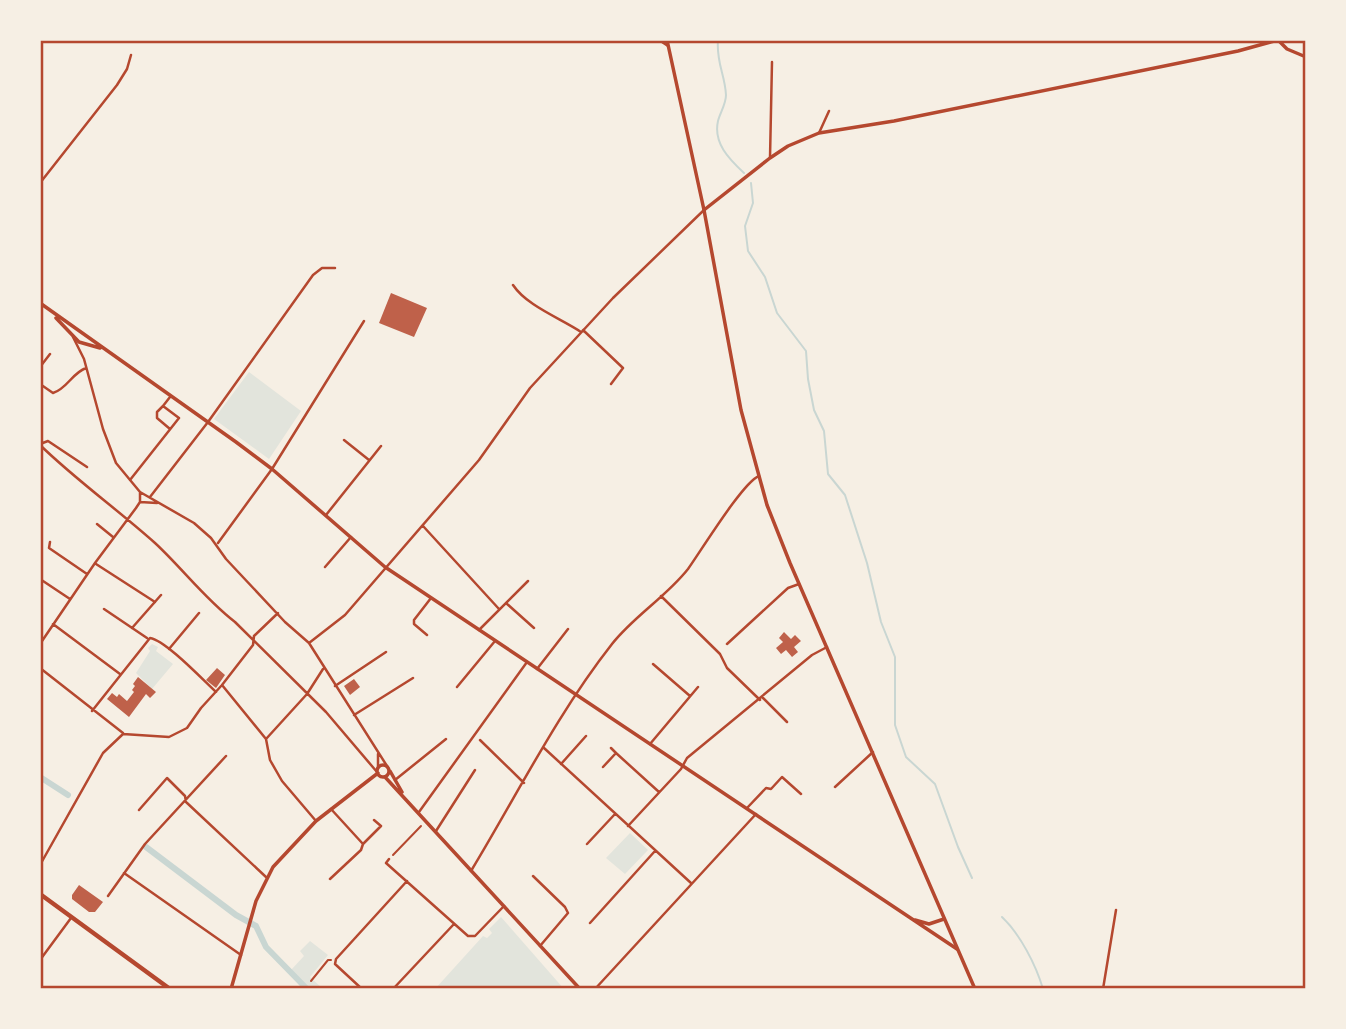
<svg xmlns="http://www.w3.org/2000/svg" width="1346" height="1029" viewBox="0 0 1346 1029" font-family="Manrope,sans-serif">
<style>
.green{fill:#e2e4dc}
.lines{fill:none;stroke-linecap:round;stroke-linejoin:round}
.stream{stroke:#c9d6d2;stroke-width:2}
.canal{stroke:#c9d6d2;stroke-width:6}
.building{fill:#bf614a}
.path{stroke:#b5482f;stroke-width:2}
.minor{stroke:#b5482f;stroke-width:2.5}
.tertiary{stroke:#b5482f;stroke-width:3.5}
.secondary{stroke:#b5482f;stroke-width:3.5}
.primary{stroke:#b5482f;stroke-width:4.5}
.neatline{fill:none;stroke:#b5482f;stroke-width:2.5}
</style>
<rect width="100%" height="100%" fill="#f6efe4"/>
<path class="green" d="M 249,372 L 301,411 L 269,459 L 214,419 Z
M 152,644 L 158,647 L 156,651 L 173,664 L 152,689 L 136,673 L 150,651 L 148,648 Z
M 630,833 L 648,850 L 625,874 L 606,858 Z
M 501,917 L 564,989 L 435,989 L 483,936 L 487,938 L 492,933 L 489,929 Z
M 310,941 L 328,955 L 310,977 L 323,989 L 309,989 L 291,970 L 304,956 L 300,951 Z"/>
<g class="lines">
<path class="stream" d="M 718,40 C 716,62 725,75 726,95 C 726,104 720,113 718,121 C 713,143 729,159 744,173
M 751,183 L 753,203 L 745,226 L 748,251 L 765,277 L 777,313 L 806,351 L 808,379 L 814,410 L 824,431 L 828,474 L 845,495 L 867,563 L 881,622 L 895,657 L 895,725 L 906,757 L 935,784 L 958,847 L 972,878
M 1002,917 C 1020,934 1036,965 1043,989"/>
<path class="canal" d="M 40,777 L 68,795
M 146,847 L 236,915 L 256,926 L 266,947 L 307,989"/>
</g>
<path class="building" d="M 391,293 L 427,308 L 414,337 L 379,323 Z
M 784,632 L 791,639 L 795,635 L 801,641 L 794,647 L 798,652 L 792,657 L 786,650 L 781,654 L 776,648 L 783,642 L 779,638 Z
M 217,668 L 225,675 L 216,688 L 206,680 Z
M 138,677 L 156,692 L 150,698 L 146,694 L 129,717 L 107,699 L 112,693 L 117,697 L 119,694 L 127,701 L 134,692 L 132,690 L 135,686 L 133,684 Z
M 354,679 L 360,687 L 350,695 L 344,686 Z
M 79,885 L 103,902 L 95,912 L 89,912 L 72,899 L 72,895 Z"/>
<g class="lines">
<path class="path" d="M 393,855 L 421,826
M 311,981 L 328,960 L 331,960"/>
<path class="minor" d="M 659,40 L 668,46
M 819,133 L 829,111
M 770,158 L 772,62
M 40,183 L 117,85 L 127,69 L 131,55
M 513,285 C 527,306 560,318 581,332
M 583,330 L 623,368 L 611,384
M 73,337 L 84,359 L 103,429 L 116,463 L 140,492 L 194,523 L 211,538 L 226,559 L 285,622 L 309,643 L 387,766
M 40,367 L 50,354
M 40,384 L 53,393 C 67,389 72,373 86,368
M 163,406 L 170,397
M 344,440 L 369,460
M 40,444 L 48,441 L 87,467
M 40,445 C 76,480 117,509 155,543 C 182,568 205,599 235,622 L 326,712 L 377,772
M 130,480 L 179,418 L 163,406 L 157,412 L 157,418 L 170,429
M 150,497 L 208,422 L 313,275 L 322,268 L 335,268
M 140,502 L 157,503
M 326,515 L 381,446
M 97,524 L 113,537
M 423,526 L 499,609
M 50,542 L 49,548 L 87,574
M 218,543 L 272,469 L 364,321
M 96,564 L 155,602
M 325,567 L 351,537
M 40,579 L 70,599
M 661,596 L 720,654 L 727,668 L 760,700
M 506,603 L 534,628
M 104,609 L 147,638
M 53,624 L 120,674
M 132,628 L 161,595
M 479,630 L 528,581
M 427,635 L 414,624 L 414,620 L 431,598
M 309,643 L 345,615 L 479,460 L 530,388 L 613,298 L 704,210
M 40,644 L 95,563 L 136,508 L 140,502 L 140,492
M 727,644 L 788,588 L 799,584
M 169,649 L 199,613
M 653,664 L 690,696
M 40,668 L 123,733
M 537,669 L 568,629
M 222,685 L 266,739 L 270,760 L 282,781 L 316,821
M 335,686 L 386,652
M 457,687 L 495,641
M 762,697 L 787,722
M 92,711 L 150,638 C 165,640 202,679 216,692
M 354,715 L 413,678
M 266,739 L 307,694 L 323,669
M 480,740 L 524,783
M 650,744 L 698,687
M 544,748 L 691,883
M 616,753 L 659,792
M 561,764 L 586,736
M 603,767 L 616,753 L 611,748
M 378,768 L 378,754
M 395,780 L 446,739
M 835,787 L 873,752
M 747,808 L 766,788 L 771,789 L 782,777 L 801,794
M 139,810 L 167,778 L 185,796 L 186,802 L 266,877
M 419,812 L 527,662
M 628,826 L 681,769 L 687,758 L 812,655 L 827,647
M 436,831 L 475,770
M 363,844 L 381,826 L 374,820
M 587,844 L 615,814
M 389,859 L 386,863 L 468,936 L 475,936 L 504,906
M 40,865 L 103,753 L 123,734 L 169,737 L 187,728 L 201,708 L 222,685 L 253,645 L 254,636 L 278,613
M 471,871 C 517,795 557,714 612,644 C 634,616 666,597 688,569 C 701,551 743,482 759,476
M 124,873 L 241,955
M 533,876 L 565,907 L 568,913 L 540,946
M 330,879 L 361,850 L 363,844 L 331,809
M 108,896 L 145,844 L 226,756
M 590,923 L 655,851
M 40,960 L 71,918
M 362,989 L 335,964 L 336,959 L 407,881
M 393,989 L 454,924
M 595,989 L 756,814
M 1103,989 L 1116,910"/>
<path class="tertiary" d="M 704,210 L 770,158 L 788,146 L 819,133 L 894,121 L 1238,51 L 1278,40 L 1287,49 L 1306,57
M 40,303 L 236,442 L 272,469 L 385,567 L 957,949
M 56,318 L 79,342 L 100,348
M377 771a6 6 0 1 1 12 0a6 6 0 1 1-12 0Z
M 390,771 L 402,792
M 385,777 L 580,989
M 915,920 L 929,924 L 944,919
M 231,989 L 256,901 L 273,867 L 316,821 L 378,773"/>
<path class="secondary" d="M 667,40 L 704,210 L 741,410 L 767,505 L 790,563 L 975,989"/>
<path class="primary" d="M 40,894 L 170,989"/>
</g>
<rect width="1346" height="1029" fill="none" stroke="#f6efe4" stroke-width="84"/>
<rect x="42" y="42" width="1262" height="945" class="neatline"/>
</svg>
